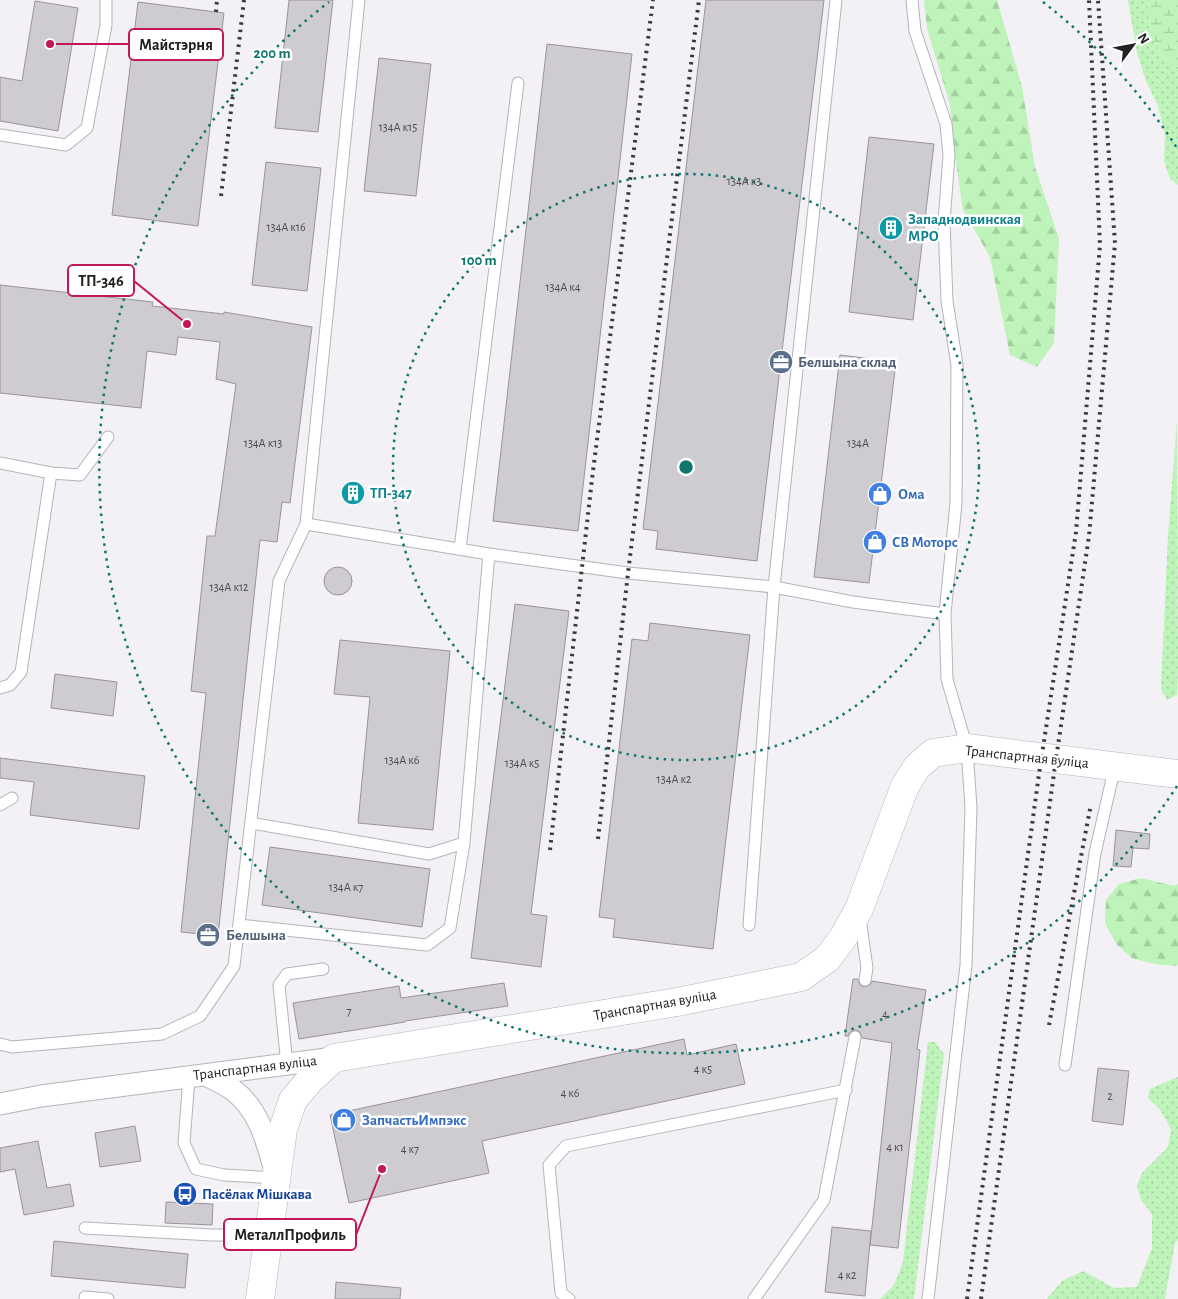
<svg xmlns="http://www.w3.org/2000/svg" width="1178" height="1299" viewBox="0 0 1178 1299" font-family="'Alegreya Sans',sans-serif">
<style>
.grass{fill:url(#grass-dots)}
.forest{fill:url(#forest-firs)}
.wetland{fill:url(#wetland-marsh)}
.building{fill:#cecbd1;stroke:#98949a}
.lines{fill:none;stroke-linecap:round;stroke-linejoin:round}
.lane-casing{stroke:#b6b3b9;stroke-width:13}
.street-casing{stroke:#b6b3b9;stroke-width:23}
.secondary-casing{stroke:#b6b3b9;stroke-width:29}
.lane{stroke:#fff;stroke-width:11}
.street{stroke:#fff;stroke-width:21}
.secondary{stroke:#fff;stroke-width:28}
.rail{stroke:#3a393c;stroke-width:4;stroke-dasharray:2.5 5;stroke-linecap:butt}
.ring{fill:none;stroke:#0f766e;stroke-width:2.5;stroke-dasharray:2.5 5}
.labels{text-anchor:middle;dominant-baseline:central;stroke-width:5;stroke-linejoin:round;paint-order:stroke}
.number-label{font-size:12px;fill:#4c4b4e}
.culture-label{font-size:15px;font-weight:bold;fill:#0d838f;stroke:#fff;text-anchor:start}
.service-label{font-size:15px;font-weight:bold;fill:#4e5e75;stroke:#fff;text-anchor:start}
.shop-label{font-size:15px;font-weight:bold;fill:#366cbe;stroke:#fff;text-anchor:start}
.street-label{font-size:15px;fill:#212023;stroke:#fff}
.transit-label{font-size:15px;font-weight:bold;fill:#164399;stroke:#fff;text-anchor:start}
.centre{fill:#0f766e;stroke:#fff;stroke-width:2.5}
.ring-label{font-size:15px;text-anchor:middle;font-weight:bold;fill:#0f766e;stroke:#fff;stroke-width:5;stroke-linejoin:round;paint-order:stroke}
.leader{fill:none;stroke:#c2185b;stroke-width:2}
.callout-dot{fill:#c2185b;stroke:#fff;stroke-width:2}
.callout{fill:#fff;stroke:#c2185b;stroke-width:2}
.callout-label{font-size:16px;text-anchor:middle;font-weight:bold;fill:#212023}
</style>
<defs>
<pattern id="grass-dots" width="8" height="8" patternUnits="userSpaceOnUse" patternTransform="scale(1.25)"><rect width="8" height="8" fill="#bef3b9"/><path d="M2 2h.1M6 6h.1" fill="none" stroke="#a3d09f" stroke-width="1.8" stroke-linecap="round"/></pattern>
<pattern id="forest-firs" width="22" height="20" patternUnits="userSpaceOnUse" patternTransform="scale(1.25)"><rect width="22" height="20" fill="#bef3b9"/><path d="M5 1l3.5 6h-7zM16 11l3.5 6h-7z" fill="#a3d09f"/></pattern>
<pattern id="wetland-marsh" width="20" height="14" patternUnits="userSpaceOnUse" patternTransform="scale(1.25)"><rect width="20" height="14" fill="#bef3b9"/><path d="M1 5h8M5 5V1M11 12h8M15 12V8" fill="none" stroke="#a3d09f"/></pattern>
</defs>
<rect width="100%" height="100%" fill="#f3f0f6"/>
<path class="grass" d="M 1128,0 L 1147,0 L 1151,35 L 1164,60 L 1178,67 L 1178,185 L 1170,179 L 1164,161 L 1165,135 L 1158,106 L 1146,81 L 1137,53 Z
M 1177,421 L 1178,670 L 1177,695 L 1167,700 L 1161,689 L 1168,535 Z
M 928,1042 L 935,1042 L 944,1054 L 914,1299 L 880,1299 L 894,1285 L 903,1262 Z
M 1178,1077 L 1178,1240 L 1175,1243 L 1165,1299 L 1047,1299 L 1062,1281 L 1083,1271 L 1114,1288 L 1137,1287 L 1152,1248 L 1152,1214 L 1141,1200 L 1137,1185 L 1142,1173 L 1168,1147 L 1171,1129 L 1159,1108 L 1148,1098 L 1150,1089 Z"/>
<path class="forest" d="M 924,0 L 997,0 L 1022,87 L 1035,167 L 1059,239 L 1054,343 L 1037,367 L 1010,355 L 990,257 L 963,210 L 955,155 L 950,105 L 927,28 Z
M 1141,878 L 1174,886 L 1178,884 L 1178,965 L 1176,966 L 1154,964 L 1132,958 L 1117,945 L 1105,923 L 1106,900 L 1119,884 Z"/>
<path class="wetland" d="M 1147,0 L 1178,0 L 1178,67 L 1164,60 L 1151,35 Z"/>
<path class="building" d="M 289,0 L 333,0 L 318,132 L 275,128 Z
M 706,0 L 824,0 L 757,561 L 656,549 L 658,531 L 643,529 Z
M 35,1 L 78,8 L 58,131 L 0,121 L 0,77 L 22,81 Z
M 138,2 L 224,13 L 198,226 L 112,215 Z
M 547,44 L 632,54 L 578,531 L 493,521 Z
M 379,58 L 431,64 L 416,196 L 364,191 Z
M 869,137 L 934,144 L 913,320 L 849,312 Z
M 266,162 L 321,168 L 307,291 L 252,285 Z
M 0,285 L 153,302 L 152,306 L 224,314 L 224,312 L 312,327 L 290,503 L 282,502 L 277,542 L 260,540 L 218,936 L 181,932 L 206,693 L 191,691 L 207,536 L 215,536 L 236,384 L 216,379 L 220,342 L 178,337 L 176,355 L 147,351 L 141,408 L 0,393 Z
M 840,355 L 896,362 L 869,583 L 814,577 Z
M324 581a14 14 0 1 1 28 0a14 14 0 1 1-28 0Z
M 515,604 L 569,611 L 531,914 L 547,916 L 541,967 L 471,958 Z
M 650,623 L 750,635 L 713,949 L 613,937 L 615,919 L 599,917 L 632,639 L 648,641 Z
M 340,640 L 450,651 L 433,830 L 358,823 L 370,697 L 334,694 Z
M 55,674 L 117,682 L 113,716 L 51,708 Z
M 0,758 L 145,776 L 139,829 L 30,815 L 34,782 L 0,778 Z
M 1116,830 L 1150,834 L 1149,849 L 1133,848 L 1131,867 L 1113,866 Z
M 270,847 L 430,869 L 422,927 L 262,905 Z
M 853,979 L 858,979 L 860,985 L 864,987 L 870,985 L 872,981 L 926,990 L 917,1049 L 920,1050 L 898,1248 L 870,1245 L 892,1043 L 862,1038 L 860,1032 L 856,1030 L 850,1032 L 848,1036 L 845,1036 Z
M 504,983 L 508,1006 L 405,1021 L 405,1022 L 299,1039 L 293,1003 L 399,986 L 401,998 Z
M 684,1039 L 687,1055 L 736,1044 L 745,1084 L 482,1141 L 489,1173 L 349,1203 L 330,1115 Z
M 1098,1068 L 1129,1071 L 1123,1125 L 1092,1121 Z
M 135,1126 L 141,1161 L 100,1167 L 95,1133 Z
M 38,1141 L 47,1188 L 70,1184 L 74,1206 L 24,1215 L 15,1169 L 0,1172 L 0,1148 Z
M 166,1202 L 213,1204 L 212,1225 L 165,1223 Z
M 832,1227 L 871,1231 L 865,1296 L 825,1292 Z
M 54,1241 L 188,1254 L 185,1288 L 51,1276 Z
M 336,1282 L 401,1288 L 400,1299 L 335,1299 Z"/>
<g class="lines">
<g class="lane-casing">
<path id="lane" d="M 912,0 L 915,31 L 946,124 L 949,155 L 944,222 L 947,301 L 957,365 L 956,503 L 945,614 L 947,679 L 967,748 L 971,808 L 966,965 L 928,1299
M 0,135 L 66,145 L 87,128 L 106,25 L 106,0
M 0,463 L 51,473 L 80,475 L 108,437
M 306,524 L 489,554
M 460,549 L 518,83
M 0,688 L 10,685 L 21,672 L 51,473
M 0,805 L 12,798
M 251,823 L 429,854 L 464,843 L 489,554 L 628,573 L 774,587 L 853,602 L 945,614
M 860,918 L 867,968 L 865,980
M 239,925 L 427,945 L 450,928 L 464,843
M 749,925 L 774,587 L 836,0
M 0,1044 L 12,1047 L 162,1034 L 200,1016 L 234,966 L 279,581 L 306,524 L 359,0
M 287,1065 L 279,985 L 287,974 L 323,969
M 1065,1065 L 1095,853 L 1115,766
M 189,1077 L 184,1143 L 196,1169 L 224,1175 L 277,1178
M 85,1228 L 212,1235 L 268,1235
M 85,1297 L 108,1299
M 569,1299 L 561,1293 L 549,1165 L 566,1146 L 846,1090
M 754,1299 L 824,1200 L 855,1037"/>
</g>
<g class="street-casing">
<path id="street" d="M 206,1075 C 215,1080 225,1084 233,1090 C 259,1109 267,1142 275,1171
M 0,1104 L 41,1096 L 334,1058"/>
</g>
<g class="secondary-casing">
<path id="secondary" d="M 260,1299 L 283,1129 L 293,1100 L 310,1080 L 334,1058 L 677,1002 L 801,977 L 827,959 L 843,938 L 859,909 L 905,786 L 917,767 L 933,753 L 967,748 L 1178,774"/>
</g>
<use href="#lane" class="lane"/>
<use href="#street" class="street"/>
<use href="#secondary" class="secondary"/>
<path class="rail" d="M 216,12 L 217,0
M 221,196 L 244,0
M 598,839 L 628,573 L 699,0
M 550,850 L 592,479 L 653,0
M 1049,1025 L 1091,804
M 967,1299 L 1039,774 L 1076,532 L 1100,245 L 1089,0
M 981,1299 L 1056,759 L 1089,536 L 1115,243 L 1098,0"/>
</g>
<g class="ring">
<circle cx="686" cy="467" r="293"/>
<path d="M1177 786A586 586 0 1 1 329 2M1043 2A586 586 0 0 1 1177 148"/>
</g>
<defs>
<g id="building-disc" transform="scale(1.25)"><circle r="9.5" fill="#0f9aa8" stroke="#fff"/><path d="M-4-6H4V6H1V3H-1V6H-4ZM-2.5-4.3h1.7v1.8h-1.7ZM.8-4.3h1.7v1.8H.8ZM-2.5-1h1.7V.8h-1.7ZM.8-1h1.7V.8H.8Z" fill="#fff"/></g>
<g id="office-disc" transform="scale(1.25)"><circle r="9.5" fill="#5c6f8a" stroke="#fff"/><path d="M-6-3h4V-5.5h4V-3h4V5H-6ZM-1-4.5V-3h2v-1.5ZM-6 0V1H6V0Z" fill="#fff"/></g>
<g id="shop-disc" transform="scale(1.25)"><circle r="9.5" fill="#3f7fe0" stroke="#fff"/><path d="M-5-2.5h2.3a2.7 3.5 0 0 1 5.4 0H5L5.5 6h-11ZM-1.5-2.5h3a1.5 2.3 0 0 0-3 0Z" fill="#fff"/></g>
<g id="bus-disc" transform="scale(1.25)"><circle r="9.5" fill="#1a4fb4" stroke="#fff"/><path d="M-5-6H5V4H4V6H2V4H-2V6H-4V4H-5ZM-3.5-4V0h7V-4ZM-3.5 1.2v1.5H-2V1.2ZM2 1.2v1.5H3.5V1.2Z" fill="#fff"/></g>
</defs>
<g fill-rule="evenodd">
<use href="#building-disc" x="891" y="228"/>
<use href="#office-disc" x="781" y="362"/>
<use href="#building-disc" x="353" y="493"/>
<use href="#shop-disc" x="880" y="494"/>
<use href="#shop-disc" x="875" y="542"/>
<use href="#office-disc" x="208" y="935"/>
<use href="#shop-disc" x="344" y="1120"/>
<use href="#bus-disc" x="185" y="1194"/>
</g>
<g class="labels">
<g class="number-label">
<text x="398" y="127">134А к15</text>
<text x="744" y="181">134А к3</text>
<text x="286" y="227">134А к16</text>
<text x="563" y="287">134А к4</text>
<text x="263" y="443">134А к13</text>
<text x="858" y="443">134А</text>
<text x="229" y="587">134А к12</text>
<text x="402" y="760">134А к6</text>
<text x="522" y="763">134А к5</text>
<text x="674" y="779">134А к2</text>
<text x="346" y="887">134А к7</text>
<text x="349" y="1011">7</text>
<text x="885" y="1014">4</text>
<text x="703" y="1069">4 к5</text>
<text x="570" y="1093">4 к6</text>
<text x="1110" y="1096">2</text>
<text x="895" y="1147">4 к1</text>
<text x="410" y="1149">4 к7</text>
<text x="847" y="1275">4 к2</text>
</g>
<g class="culture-label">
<text x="908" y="219">Западнодвинская<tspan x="908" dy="17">МРО</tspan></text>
<text x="370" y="493">ТП-347</text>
</g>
<g class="service-label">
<text x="798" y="362">Белшына склад</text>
<text x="226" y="935">Белшына</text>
</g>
<g class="shop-label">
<text x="898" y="494">Ома</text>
<text x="892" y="542">СВ Моторс</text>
<text x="362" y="1120">ЗапчастьИмпэкс</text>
</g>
<g class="street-label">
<text transform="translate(1027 757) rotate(6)">Транспартная вуліца</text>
<text transform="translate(655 1005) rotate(-10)">Транспартная вуліца</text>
<text transform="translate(255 1068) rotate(-7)">Транспартная вуліца</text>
</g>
<g class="transit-label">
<text x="202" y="1194">Пасёлак Мішкава</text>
</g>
</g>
<circle cx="686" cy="467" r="8" class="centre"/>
<g class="ring-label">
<text x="272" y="58">200 m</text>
<text x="479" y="265">100 m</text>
</g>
<path class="leader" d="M50 44L129 44M187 324L134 281M382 1169L356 1235"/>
<g class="callout-dot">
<circle cx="50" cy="44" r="5"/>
<circle cx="187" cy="324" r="5"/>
<circle cx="382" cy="1169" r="5"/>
</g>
<g class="callout">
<rect x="129" y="29" width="94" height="31" rx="5"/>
<rect x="68" y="265" width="66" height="31" rx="5"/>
<rect x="224" y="1219" width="132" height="31" rx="5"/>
</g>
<g class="callout-label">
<text x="176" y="50">Майстэрня</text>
<text x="101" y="286">ТП-346</text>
<text x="290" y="1240">МеталлПрофиль</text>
</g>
<g transform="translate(1133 45) rotate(58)" stroke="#ffffff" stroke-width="4" paint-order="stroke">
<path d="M0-4L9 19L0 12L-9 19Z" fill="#212023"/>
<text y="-8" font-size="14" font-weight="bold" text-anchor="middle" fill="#212023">N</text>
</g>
</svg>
